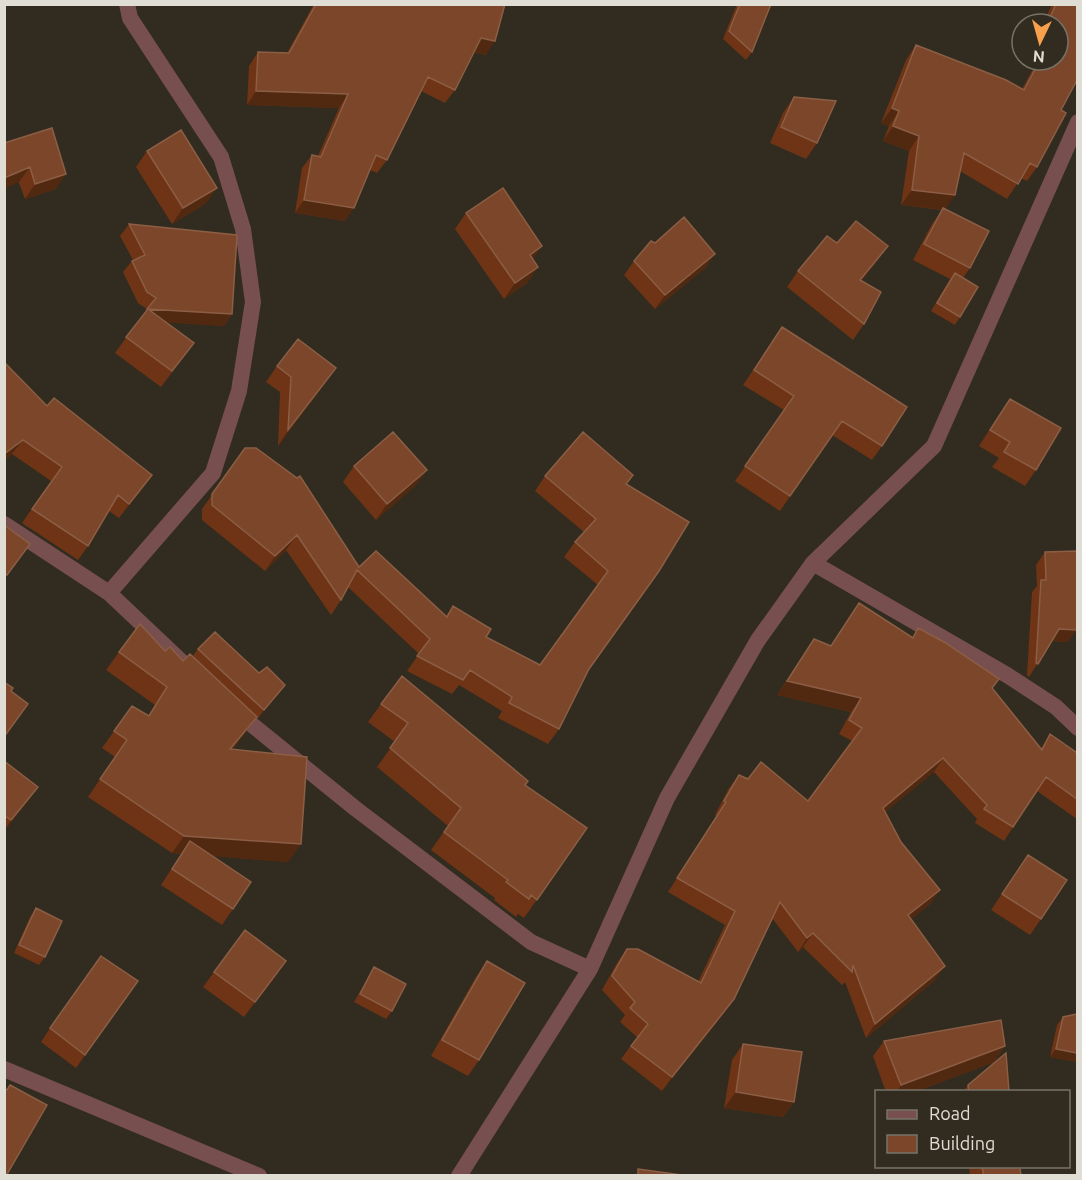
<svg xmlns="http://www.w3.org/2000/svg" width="1082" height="1180" viewBox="0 0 1082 1180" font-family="Ubuntu,sans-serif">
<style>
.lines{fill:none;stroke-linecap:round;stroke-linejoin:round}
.minor{stroke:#784f4f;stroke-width:16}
.wall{fill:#6f3415}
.shaded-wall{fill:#512911}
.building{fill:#7b462a;stroke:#8b5e45;stroke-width:1.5}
</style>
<rect width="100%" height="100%" fill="#312c1f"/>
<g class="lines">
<path class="minor" d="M 4,524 L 109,593 L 183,663
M 813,563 L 934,446 L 1078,122
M 109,593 L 213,473 L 239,391 L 253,302 L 243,229 L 221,157 L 130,18 L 127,4
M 235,711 L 356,809 L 531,942 L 590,969
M 4,1069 L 259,1176
M 459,1176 L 590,969 L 667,798 L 758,640 L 813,563 L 1007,675 L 1056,707 L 1078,728"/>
</g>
<path class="wall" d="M 314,4 L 505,4 L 486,55 L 474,52 L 455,90 L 445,103 L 421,91 L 387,160 L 377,173 L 370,170 L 345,221 L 295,213 L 302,168 L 312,155 L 318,156 L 339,108 L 247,105 L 249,66 L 258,52 L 287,53 Z
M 737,4 L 771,4 L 752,52 L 746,60 L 723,39 Z
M 1052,4 L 1077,4 L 1061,110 L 1037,167 L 1027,181 L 1021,178 L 1007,199 L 960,171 L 946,209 L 970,268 L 963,278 L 960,317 L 955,325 L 931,311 L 950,279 L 913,260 L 932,224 L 942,210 L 901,205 L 909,151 L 883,141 L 889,126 L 881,123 L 906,60 L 916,45 L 1022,89 L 1038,60 L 1058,60 L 1058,24 L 1043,24 Z
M 794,97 L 817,143 L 806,159 L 770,143 L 783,113 Z
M 4,143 L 56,189 L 25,199 Z
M 147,151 L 217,188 L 205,204 L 172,224 L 136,167 Z
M 466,213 L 533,259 L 538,267 L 527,283 L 504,299 L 455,229 Z
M 129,224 L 232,314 L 224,326 L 166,322 L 194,343 L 161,387 L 115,353 L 147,309 L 138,303 L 123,272 L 132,261 L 133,260 L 120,236 Z
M 655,243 L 715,254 L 705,268 L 655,309 L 624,275 L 634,261 Z
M 837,243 L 888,246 L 877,261 L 861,281 L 864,324 L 853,340 L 787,287 L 798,271 Z
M 782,327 L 882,446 L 872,460 L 832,435 L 780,511 L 735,481 L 784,410 L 743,385 Z
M 4,362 L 47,406 L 142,489 L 119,518 L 109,511 L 88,546 L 78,560 L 22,523 L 51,481 L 12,454 L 4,461 Z
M 277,366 L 325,383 L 278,446 L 280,392 L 266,382 Z
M 1010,399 L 1036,470 L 1025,486 L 992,467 L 999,458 L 979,446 L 999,415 Z
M 245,448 L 359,567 L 446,616 L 453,606 L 486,637 L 540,665 L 598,585 L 564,557 L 575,542 L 584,532 L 535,491 L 545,476 L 627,484 L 588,670 L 559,729 L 548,744 L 498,718 L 502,711 L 459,685 L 452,694 L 407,671 L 419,654 L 348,587 L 341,600 L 331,615 L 286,550 L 265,571 L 202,520 L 202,509 Z
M 354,466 L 427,470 L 415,486 L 376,520 L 343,482 Z
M 1045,552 L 1068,642 L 1052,641 L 1029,677 L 1027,675 L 1032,592 L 1037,586 L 1036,565 Z
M 859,603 L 912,637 L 918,628 L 992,688 L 1041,748 L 1050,734 L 1077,753 L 1077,819 L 1037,791 L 1004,841 L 975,823 L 977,819 L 934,772 L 885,812 L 901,842 L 940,890 L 930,904 L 911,919 L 935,980 L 866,1038 L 845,982 L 842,985 L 803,947 L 798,952 L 772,918 L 734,999 L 724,1013 L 662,1091 L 621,1059 L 637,1037 L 620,1022 L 625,1015 L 602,990 L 617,963 L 627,949 L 698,982 L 725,925 L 668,892 L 717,816 L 715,815 L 729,788 L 739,775 L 748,779 L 808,801 L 852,741 L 839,734 L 851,712 L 777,695 L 814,639 L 831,646 Z
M 198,649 L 259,673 L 285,685 L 258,718 L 257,717 L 244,734 L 232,750 L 288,862 L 214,856 L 233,909 L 222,925 L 161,885 L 181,854 L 172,853 L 88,797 L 115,757 L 102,748 L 132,706 L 148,716 L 155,705 L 106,670 L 119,652 L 165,651 L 183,661 L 192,657 Z
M 381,704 L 525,786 L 587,828 L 524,918 L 518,914 L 516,917 L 494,900 L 495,898 L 431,850 L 448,826 L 377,767 L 395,742 L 368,722 Z
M 4,761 L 38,787 L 27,802 L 4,831 Z
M 1028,855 L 1041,919 L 1030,935 L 991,910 Z
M 36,908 L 45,957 L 39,965 L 14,953 L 30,917 Z
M 487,961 L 479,1060 L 468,1076 L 431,1056 L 476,977 Z
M 374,967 L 392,1011 L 386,1019 L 354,1002 L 369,976 Z
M 214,972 L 275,977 L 244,1017 L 203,987 Z
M 138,981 L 76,1068 L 41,1042 L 50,1028 Z
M 1077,1014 L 1077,1062 L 1050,1057 L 1057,1025 L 1063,1017 Z
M 884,1041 L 1005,1046 L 994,1062 L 915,1092 L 886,1092 L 873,1056 Z
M 743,1044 L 794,1102 L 783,1117 L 724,1108 L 732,1060 Z
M 968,1085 L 1009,1092 L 963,1092 Z
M 969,1167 L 1020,1167 L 1021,1176 L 970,1176 Z"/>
<path class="shaded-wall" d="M 481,38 L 495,41 L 486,55 L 472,51 Z
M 256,91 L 348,94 L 339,108 L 247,105 Z
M 892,108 L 899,111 L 889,126 L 881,123 Z
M 893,126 L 919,136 L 909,151 L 883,141 Z
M 30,167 L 19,182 L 4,189 L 4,178 Z
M 66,174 L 56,189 L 25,199 L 35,184 Z
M 217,188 L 205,204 L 172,224 L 183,208 Z
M 912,190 L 955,195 L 945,210 L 901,205 Z
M 304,200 L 354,208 L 345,221 L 295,213 Z
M 542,246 L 531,262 L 530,255 Z
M 888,246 L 877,261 L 849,296 L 860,280 Z
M 715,254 L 705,268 L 655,309 L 665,295 Z
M 538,267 L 527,283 L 504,299 L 515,283 Z
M 147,309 L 232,314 L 224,326 L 139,321 Z
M 336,368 L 325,383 L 278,446 L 288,430 Z
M 23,440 L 12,454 L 4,461 L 4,454 Z
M 427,470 L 415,486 L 376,520 L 387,504 Z
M 152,475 L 142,489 L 119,518 L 129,504 Z
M 297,535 L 286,550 L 265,571 L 275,556 Z
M 1059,629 L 1077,630 L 1068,642 L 1051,641 Z
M 787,681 L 861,698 L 851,712 L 777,695 Z
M 285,685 L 279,693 L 258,718 L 264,710 Z
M 257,717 L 244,734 L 217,767 L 230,749 Z
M 943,758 L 934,772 L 873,822 L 883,808 Z
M 38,787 L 27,802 L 4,831 L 11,820 Z
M 184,836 L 301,844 L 288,862 L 181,854 L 190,841 L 181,854 L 172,853 Z
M 940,890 L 930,904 L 899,929 L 908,915 Z
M 813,933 L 803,947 L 798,952 L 807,938 Z
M 286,961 L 275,977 L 244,1017 L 255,1002 Z
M 945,966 L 935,980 L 866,1038 L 875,1024 Z
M 734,999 L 724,1013 L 662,1091 L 672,1077 Z
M 1005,1046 L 994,1062 L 915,1092 L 896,1092 L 901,1085 Z
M 1056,1049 L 1077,1053 L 1077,1062 L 1050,1057 Z
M 736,1092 L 794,1102 L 783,1117 L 724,1108 Z"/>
<path class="building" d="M 316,4 L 505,4 L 495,41 L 481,38 L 455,90 L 428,77 L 387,160 L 376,155 L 354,208 L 304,200 L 312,155 L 321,157 L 348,94 L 256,91 L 258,52 L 289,53 Z
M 740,4 L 771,4 L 752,52 L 729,31 Z
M 1056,4 L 1077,4 L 1077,80 L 1061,110 L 1066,113 L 1037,167 L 1030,163 L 1018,184 L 964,153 L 955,195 L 912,190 L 919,136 L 893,126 L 899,111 L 892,108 L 916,45 L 1006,80 L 1024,90 L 1040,60 L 1058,60 L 1058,24 L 1047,24 Z
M 794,97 L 836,101 L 817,143 L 781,127 Z
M 52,128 L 66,174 L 35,184 L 30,167 L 4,178 L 4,143 Z
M 181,130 L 217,188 L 183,208 L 147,151 Z
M 503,188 L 542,246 L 530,255 L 538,267 L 515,283 L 466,213 Z
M 943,208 L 989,231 L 970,268 L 924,244 Z
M 684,217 L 715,254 L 665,295 L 634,261 L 651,241 L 655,243 Z
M 856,221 L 888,246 L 860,280 L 881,292 L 864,324 L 798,271 L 827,236 L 837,243 Z
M 129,224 L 237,235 L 232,314 L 147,309 L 156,298 L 147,292 L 132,261 L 145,255 Z
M 955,273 L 978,287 L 960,317 L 937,303 Z
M 148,309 L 194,343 L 172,371 L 126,337 Z
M 782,327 L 907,407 L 882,446 L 842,421 L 790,496 L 745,466 L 794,396 L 754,370 Z
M 298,339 L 336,368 L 288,430 L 291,377 L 277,366 Z
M 4,362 L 47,406 L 54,398 L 152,475 L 129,504 L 118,495 L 88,546 L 32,509 L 62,467 L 23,440 L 4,454 Z
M 1010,399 L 1061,428 L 1036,470 L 1004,452 L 1010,442 L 990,430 Z
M 393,432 L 427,470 L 387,504 L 354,466 Z
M 583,432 L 633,475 L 626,484 L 689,522 L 659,571 L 589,669 L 559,729 L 509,703 L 512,697 L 470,670 L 463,680 L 417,656 L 430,639 L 357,570 L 341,600 L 297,535 L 275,556 L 212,505 L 212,494 L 245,448 L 256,448 L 297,478 L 300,476 L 359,567 L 376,551 L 447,617 L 453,606 L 491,629 L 486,637 L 540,665 L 608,571 L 575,542 L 596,519 L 545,476 Z
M 4,525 L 30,544 L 7,575 L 4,573 Z
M 1077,551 L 1077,630 L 1059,629 L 1038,664 L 1036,663 L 1041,580 L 1046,580 L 1045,552 Z
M 859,603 L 913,638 L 918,628 L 944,642 L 999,679 L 992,688 L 1042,750 L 1050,734 L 1077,753 L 1077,799 L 1046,777 L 1013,827 L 984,809 L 987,805 L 943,758 L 883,808 L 901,842 L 940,890 L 908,915 L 945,966 L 875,1024 L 853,965 L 852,972 L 813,933 L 807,938 L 780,902 L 734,999 L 672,1077 L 631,1046 L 648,1024 L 630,1008 L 635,1002 L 612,976 L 627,949 L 638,949 L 701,983 L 735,911 L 677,878 L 726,802 L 724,801 L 739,775 L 748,779 L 761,762 L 808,801 L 862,728 L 849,720 L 861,698 L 787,681 L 814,639 L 831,646 Z
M 140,624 L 165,651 L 170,647 L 183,661 L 190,654 L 257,717 L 230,749 L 307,757 L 301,844 L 184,836 L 100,779 L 127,740 L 114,731 L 132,706 L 149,716 L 167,687 L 119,652 Z
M 215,632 L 259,673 L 267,667 L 285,685 L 264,710 L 198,649 Z
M 402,676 L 528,781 L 525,785 L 587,828 L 537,900 L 531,895 L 529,899 L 506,882 L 508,880 L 444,832 L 461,808 L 390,748 L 408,723 L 381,704 Z
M 4,682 L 13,688 L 11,691 L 28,704 L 4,737 Z
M 4,761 L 38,787 L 11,820 L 4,815 Z
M 190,841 L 251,882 L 233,909 L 172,869 Z
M 1028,855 L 1067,880 L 1041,919 L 1002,894 Z
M 36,908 L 62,921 L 45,957 L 19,945 Z
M 245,930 L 286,961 L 255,1002 L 214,972 Z
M 101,956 L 138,981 L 85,1055 L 50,1028 Z
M 487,961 L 525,983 L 479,1060 L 442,1040 Z
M 374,967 L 406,984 L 392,1011 L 360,994 Z
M 1077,1014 L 1077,1053 L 1056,1049 L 1063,1017 Z
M 1001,1020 L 1005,1046 L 901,1085 L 884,1041 Z
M 743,1044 L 802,1052 L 794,1102 L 736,1092 Z
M 1006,1053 L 1009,1092 L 969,1092 L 968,1085 Z
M 10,1085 L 47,1105 L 6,1176 L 4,1176 L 4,1088 L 7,1090 Z
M 982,1167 L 1020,1167 L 1021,1176 L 984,1176 Z
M 638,1169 L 689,1176 L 638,1176 Z"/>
<rect width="1082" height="1180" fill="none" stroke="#e0ddd5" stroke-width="12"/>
<rect x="875" y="1090" width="195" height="78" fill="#312c1f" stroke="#777368" stroke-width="1.5"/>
<rect x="887" y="1110" width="30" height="9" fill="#784f4f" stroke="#777368" stroke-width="1.5"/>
<text x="929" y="1120" font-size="18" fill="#e0ddd5">Road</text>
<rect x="887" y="1135" width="30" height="18" fill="#7b462a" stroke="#777368" stroke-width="1.5"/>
<text x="929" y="1150" font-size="18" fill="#e0ddd5">Building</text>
<g transform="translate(1040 42) rotate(185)"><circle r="28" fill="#312c1f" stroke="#777368" stroke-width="1.5"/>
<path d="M0-4.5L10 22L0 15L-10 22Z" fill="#f9a04d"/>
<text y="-9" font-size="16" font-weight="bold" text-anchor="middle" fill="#e0ddd5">N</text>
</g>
</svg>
